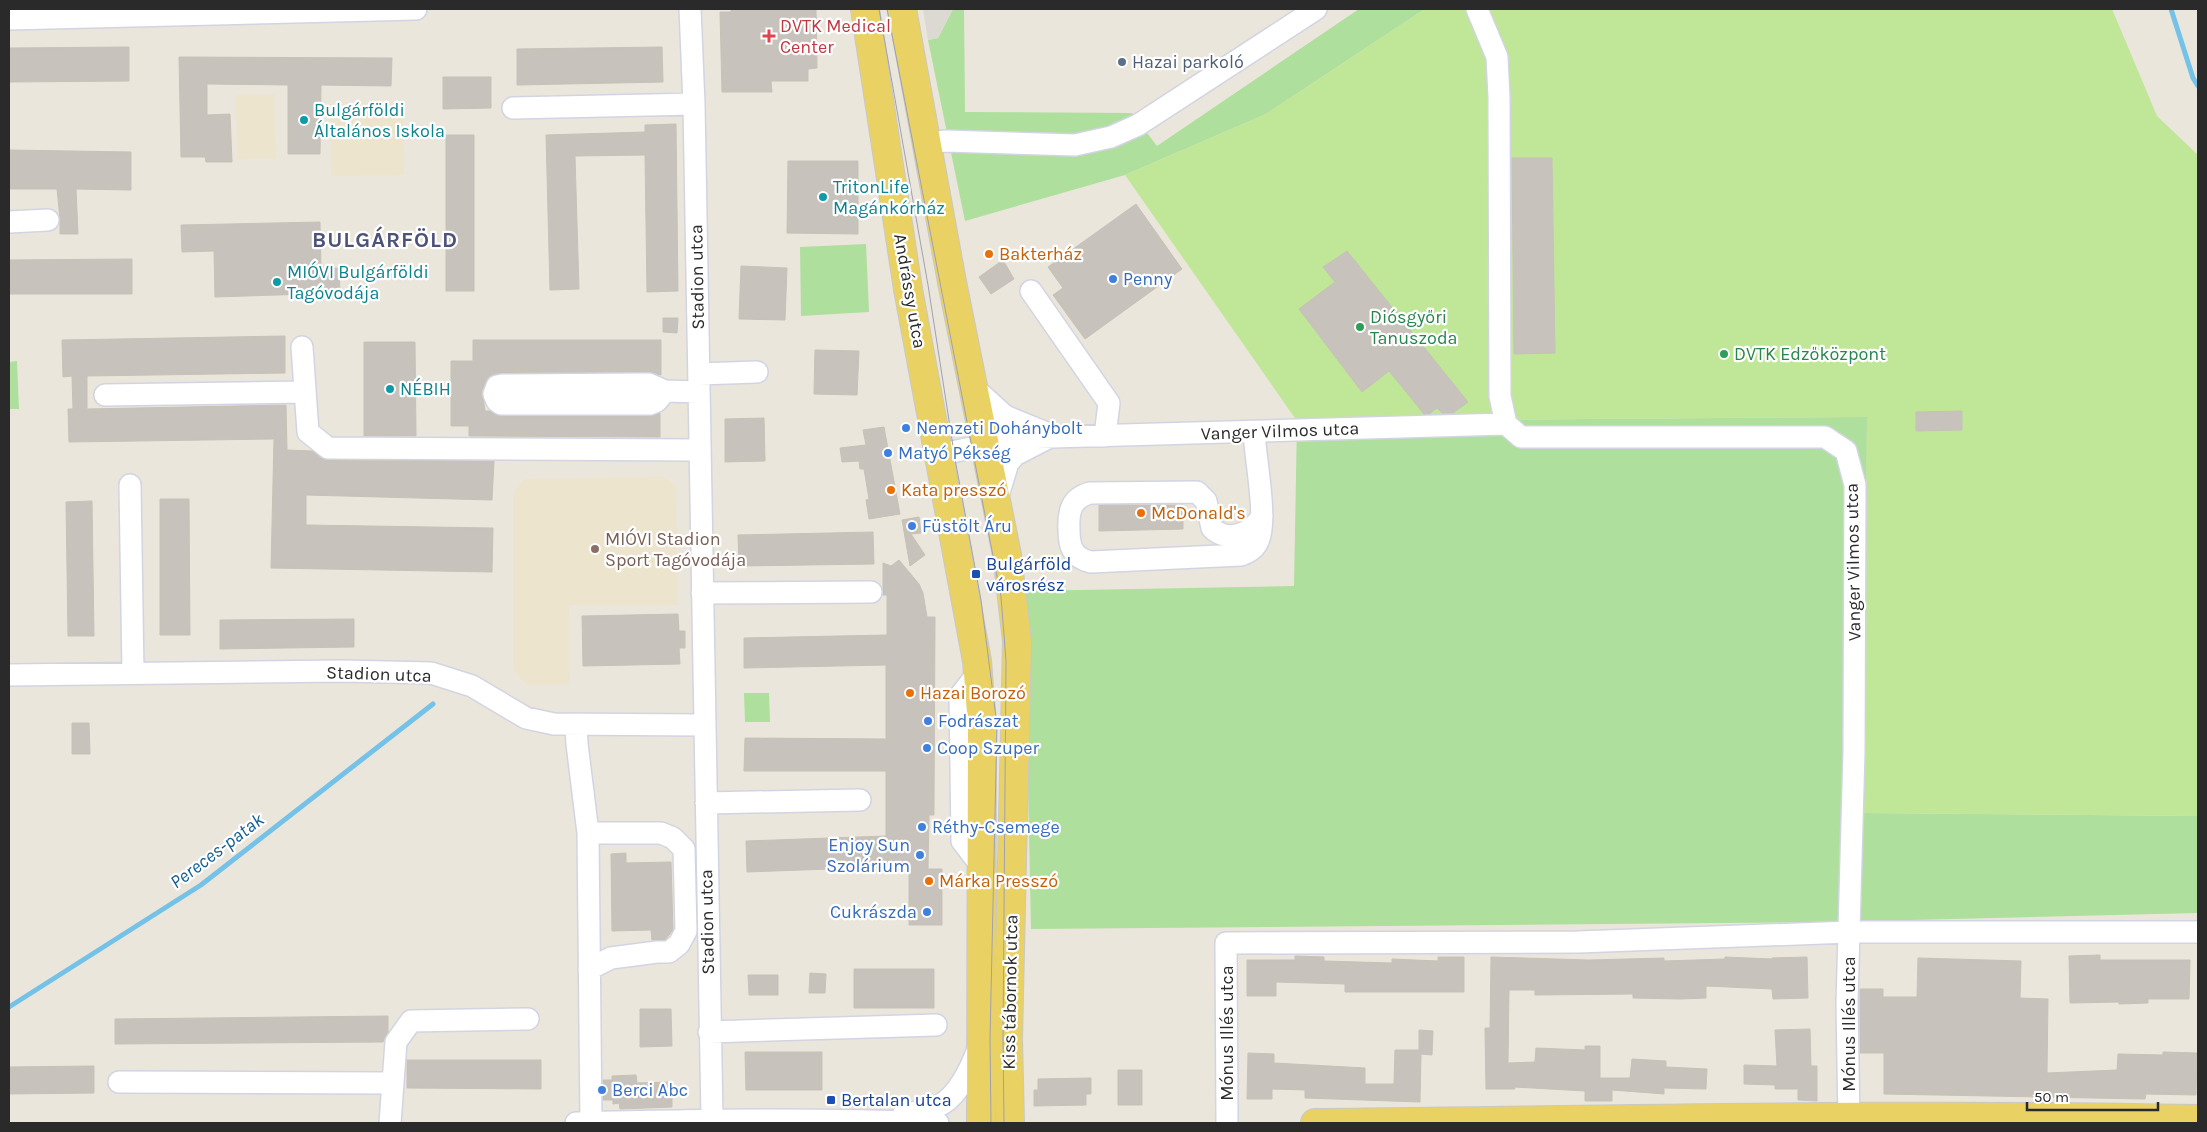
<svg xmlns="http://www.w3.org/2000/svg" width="2207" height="1132" viewBox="0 0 2207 1132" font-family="Karla,sans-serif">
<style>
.education{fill:#ece4cd}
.green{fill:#aedf9c}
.pitch{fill:#c0e698}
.plaza{fill:#dcd9d3}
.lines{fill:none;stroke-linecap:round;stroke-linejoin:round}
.stream{stroke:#75c2e8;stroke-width:5}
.building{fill:#c7c2bc;stroke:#c6c2b6}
.minor-casing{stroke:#d2d4e2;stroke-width:24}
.major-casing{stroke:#c8c8c8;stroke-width:30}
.minor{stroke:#fff;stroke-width:21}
.major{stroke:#e9d263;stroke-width:28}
.tram{stroke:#9fa1b3;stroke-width:1}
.health-dot{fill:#e0444e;stroke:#fff;stroke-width:2}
.service-dot{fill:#5c6f8a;stroke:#fff;stroke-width:2}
.culture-dot{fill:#0f9aa8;stroke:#fff;stroke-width:2}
.food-dot{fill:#e8710a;stroke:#fff;stroke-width:2}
.shop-dot{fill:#3f7fe0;stroke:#fff;stroke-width:2}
.leisure-dot{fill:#2e9e5b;stroke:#fff;stroke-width:2}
.education-dot{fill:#8d6e63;stroke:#fff;stroke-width:2}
.transit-dot{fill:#1a4fb4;stroke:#fff;stroke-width:2}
.labels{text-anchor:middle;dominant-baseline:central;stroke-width:4.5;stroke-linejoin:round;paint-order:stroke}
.health-label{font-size:18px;fill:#be3a42;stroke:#fff;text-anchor:start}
.service-label{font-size:18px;fill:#4e5e75;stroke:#fff;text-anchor:start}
.culture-label{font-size:18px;fill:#0d838f;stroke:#fff;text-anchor:start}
.food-label{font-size:18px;fill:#c56008;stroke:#fff;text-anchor:start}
.street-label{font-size:18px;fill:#2a2a2a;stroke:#fff}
.shop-label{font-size:18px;fill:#366cbe;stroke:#fff;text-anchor:start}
.leisure-label{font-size:18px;fill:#27864d;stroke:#fff;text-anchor:start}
.education-label{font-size:18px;fill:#785e54;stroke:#fff;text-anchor:start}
.transit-label{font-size:18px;fill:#164399;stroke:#fff;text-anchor:start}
.water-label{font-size:19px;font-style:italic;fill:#146093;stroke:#fff}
.district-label{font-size:22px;font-weight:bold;letter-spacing:1px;fill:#4d5278;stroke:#fff}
</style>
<rect width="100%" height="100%" fill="#ebe6dc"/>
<path class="education" d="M 274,94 L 276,158 L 237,159 L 236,95 Z
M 403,103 L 404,175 L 331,176 L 330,104 Z
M 663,477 L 676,485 L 678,605 L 569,605 L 570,684 L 527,685 L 513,670 L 513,494 L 523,479 Z"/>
<path class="green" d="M 953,9 L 964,9 L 965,112 L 1132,113 L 1157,146 L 1359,9 L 1425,9 L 1266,114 L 1125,175 L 965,221 L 928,40 L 938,38 Z
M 866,244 L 869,312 L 801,316 L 800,247 Z
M 17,361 L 19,409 L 9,409 L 9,362 Z
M 1867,417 L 1865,813 L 2198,816 L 2198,913 L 1828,922 L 1031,929 L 1024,591 L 1294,586 L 1297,421 Z
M 744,693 L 769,693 L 770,722 L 745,722 Z"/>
<path class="pitch" d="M 1425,9 L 2112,9 L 2157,116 L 2198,155 L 2198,816 L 1864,813 L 1867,417 L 1297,421 L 1125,175 L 1266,114 Z"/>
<path class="plaza" d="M 923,9 L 953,9 L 938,38 L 928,40 Z"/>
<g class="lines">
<path class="stream" d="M 2171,9 L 2193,78 L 2198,86
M 9,1007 L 201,885 L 433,704"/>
</g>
<path class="building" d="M 731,9 L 816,9 L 817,68 L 808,69 L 808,81 L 771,81 L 772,92 L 722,92 L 720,12 L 731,12 Z
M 129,47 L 129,81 L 9,82 L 9,48 Z
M 662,47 L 663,82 L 517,85 L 517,49 Z
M 179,57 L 392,58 L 391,86 L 321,85 L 320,154 L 288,154 L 288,85 L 207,84 L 207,115 L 230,114 L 232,162 L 206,162 L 205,157 L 181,157 Z
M 443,77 L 491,77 L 491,108 L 443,109 Z
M 676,124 L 678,291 L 647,292 L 645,155 L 575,156 L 579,289 L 550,290 L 546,135 L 645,132 L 645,125 Z
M 446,135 L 474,135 L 474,291 L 446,291 Z
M 9,150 L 131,152 L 131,190 L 76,189 L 78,234 L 60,234 L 60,219 L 57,189 L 9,189 Z
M 1512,158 L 1552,158 L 1555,353 L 1514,354 Z
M 788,161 L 858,161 L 858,234 L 787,233 Z
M 1136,204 L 1182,269 L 1085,339 L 1053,295 L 1063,288 L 1048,267 Z
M 320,222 L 321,268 L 339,268 L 340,293 L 215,297 L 214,251 L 182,252 L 181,225 Z
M 1347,251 L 1468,402 L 1453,413 L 1442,413 L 1437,408 L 1429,414 L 1424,414 L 1389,371 L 1362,392 L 1299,309 L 1335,282 L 1323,267 Z
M 132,259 L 132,294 L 9,294 L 9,260 Z
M 1003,260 L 1014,279 L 991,294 L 979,277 Z
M 741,266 L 787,268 L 785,320 L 739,319 Z
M 663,318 L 678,318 L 677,333 L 663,332 Z
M 285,336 L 285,373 L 87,376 L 87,409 L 286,405 L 287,450 L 312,451 L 328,460 L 494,461 L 492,500 L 306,495 L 306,525 L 493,528 L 492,572 L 271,568 L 274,439 L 69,442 L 68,409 L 73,409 L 72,376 L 63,377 L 62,340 Z
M 473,340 L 661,340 L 661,375 L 649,372 L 502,373 L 489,377 L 482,390 L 485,411 L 490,411 L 501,416 L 650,416 L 660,413 L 660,437 L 469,436 L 469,426 L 451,426 L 451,361 L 473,361 Z
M 364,342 L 415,342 L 416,436 L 364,436 Z
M 815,350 L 859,351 L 857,395 L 814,394 Z
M 1962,411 L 1962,430 L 1916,431 L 1916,412 Z
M 764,418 L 765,461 L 725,462 L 725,419 Z
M 884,427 L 900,514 L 869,519 L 866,500 L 869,499 L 864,469 L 860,469 L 859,461 L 842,462 L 840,448 L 866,445 L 863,430 Z
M 160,499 L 189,499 L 190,635 L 160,635 Z
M 92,501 L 94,636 L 68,636 L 66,502 Z
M 1099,505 L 1183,505 L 1183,529 L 1099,531 Z
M 919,517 L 921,533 L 911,534 L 925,555 L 910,566 L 902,520 Z
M 873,532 L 874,564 L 739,566 L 738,535 Z
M 899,560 L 919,584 L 923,593 L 927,617 L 935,617 L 934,807 L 934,815 L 929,815 L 928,869 L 942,869 L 942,925 L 909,925 L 909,871 L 886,871 L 886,867 L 747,872 L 746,841 L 886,836 L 886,771 L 744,771 L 745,738 L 886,739 L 886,665 L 744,668 L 744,638 L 887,635 L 887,595 L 883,595 L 883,563 L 891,566 Z
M 678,614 L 679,631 L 685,631 L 685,648 L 679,648 L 680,664 L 583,666 L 582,616 Z
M 354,619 L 354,647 L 220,649 L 220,620 Z
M 72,723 L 89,723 L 90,754 L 72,754 Z
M 626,853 L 626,863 L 671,862 L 673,930 L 665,940 L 652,940 L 651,930 L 612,931 L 611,854 Z
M 2100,955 L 2100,960 L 2190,960 L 2189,999 L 2148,999 L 2148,1003 L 2119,1004 L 2119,1002 L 2070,1003 L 2069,956 Z
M 1295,956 L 1324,957 L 1324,961 L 1392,963 L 1392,959 L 1438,961 L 1438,957 L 1464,957 L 1464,992 L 1345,992 L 1345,984 L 1276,982 L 1276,996 L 1247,996 L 1247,960 L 1295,960 Z
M 1491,957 L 1589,960 L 1664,958 L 1664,961 L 1725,959 L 1725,957 L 1772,959 L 1772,958 L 1807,957 L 1808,998 L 1773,999 L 1772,989 L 1706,986 L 1706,998 L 1680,999 L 1633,998 L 1633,994 L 1535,995 L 1535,990 L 1509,990 L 1508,1063 L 1535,1062 L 1536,1048 L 1585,1050 L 1585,1046 L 1600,1046 L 1600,1078 L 1630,1078 L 1632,1059 L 1666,1061 L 1666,1067 L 1707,1069 L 1706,1089 L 1664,1088 L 1664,1094 L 1612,1090 L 1612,1101 L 1585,1101 L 1585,1091 L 1514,1087 L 1515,1089 L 1486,1089 L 1485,1028 L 1490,1028 Z
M 1918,958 L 2021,961 L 2020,998 L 2048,999 L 2047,1073 L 2117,1070 L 2118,1054 L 2163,1055 L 2163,1052 L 2197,1053 L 2196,1095 L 2146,1094 L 2145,1099 L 1884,1094 L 1884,1053 L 1860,1053 L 1860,989 L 1883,989 L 1883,997 L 1917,997 Z
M 854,969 L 934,969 L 934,1008 L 854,1008 Z
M 810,973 L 826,974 L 825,993 L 809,993 Z
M 748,975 L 778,975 L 778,995 L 749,995 Z
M 640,1009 L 671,1009 L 672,1046 L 640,1047 Z
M 388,1016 L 388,1032 L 383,1042 L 115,1044 L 115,1019 Z
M 1810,1029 L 1811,1066 L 1817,1066 L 1817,1101 L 1798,1100 L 1798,1089 L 1775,1089 L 1775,1085 L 1744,1084 L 1744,1065 L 1777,1066 L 1775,1030 Z
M 1419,1030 L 1433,1031 L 1432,1055 L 1421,1054 L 1420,1102 L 1305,1098 L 1305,1090 L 1272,1089 L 1272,1099 L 1247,1099 L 1248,1053 L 1274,1054 L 1274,1063 L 1365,1068 L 1365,1084 L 1394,1084 L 1395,1050 L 1419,1050 Z
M 745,1052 L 822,1052 L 822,1090 L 746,1090 Z
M 407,1060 L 541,1060 L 541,1089 L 407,1088 Z
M 94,1066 L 94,1093 L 9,1094 L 9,1067 Z
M 1118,1070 L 1142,1070 L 1142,1105 L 1118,1105 Z
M 636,1075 L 637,1083 L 672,1082 L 672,1107 L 620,1109 L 619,1103 L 613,1104 L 613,1100 L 603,1100 L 603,1080 L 612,1080 L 612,1076 Z
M 1091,1078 L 1091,1094 L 1086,1094 L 1086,1105 L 1034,1106 L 1034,1090 L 1038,1090 L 1038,1079 Z"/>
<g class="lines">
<g class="minor-casing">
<path id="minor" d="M 690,9 L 694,104 L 712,1119
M 1477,9 L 1497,57 L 1499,97 L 1500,396 L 1506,424 L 1521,437 L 1825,437 L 1846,451 L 1855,485 L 1854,752 L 1847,1003 L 1849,1123
M 9,19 L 416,9
M 513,108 L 694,104
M 927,143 L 946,141 L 1075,145 L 1111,137 L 1138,125 L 1316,9
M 9,222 L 48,220
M 1031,291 L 1109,403 L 1105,436
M 302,347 L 308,432 L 328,448 L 700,450
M 699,374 L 757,372
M 973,387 L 1005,416 L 1044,432
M 665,391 L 657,401 L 650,404 L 501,404 L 497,401 L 494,394 L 497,386 L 502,385 L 649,384 L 665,391 L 699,392
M 105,395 L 305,392
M 1254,432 C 1255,457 1268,521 1258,541 C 1255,549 1248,552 1241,555 L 1091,562 C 1073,558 1069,547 1069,530 C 1068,512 1071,498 1090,493 L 1197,492 L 1206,501 L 1212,528 C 1228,544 1252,533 1262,516
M 938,455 L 1017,438 L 1506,424
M 130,485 L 133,672
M 997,499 L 1008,463 L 1015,455 L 1046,439
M 702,593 L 871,592
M 978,673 L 960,696 L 962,841 L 981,866
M 9,675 L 343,671 L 431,673 L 472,686 L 526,718 L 554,724 L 704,725
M 576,724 L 577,744 L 588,833 L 591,1123
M 706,803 L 860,800
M 588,833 L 661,833 L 673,838 L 684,849 L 686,931 L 679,944 L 669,952 L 657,952 L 611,958 L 589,969
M 709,1032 L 936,1025
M 119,1082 L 392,1083
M 903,1115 C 914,1112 927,1111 938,1106 C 957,1098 971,1068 978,1049
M 390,1123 L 396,1042 L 411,1021 L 528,1019
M 576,1123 C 697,1120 818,1118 938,1123
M 1227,1123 L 1226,943 L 1578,942 L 1850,932 L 2198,932"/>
</g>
<g class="major-casing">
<path id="major" d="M 865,9 L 908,289 L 977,661 L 982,725 L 981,1123
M 902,9 L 952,282 L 1007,555 L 1017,641 L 1008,1039 L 1010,1123
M 1315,1123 C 1609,1120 1904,1113 2198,1119"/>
</g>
<use href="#minor" class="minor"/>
<use href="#major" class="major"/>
<path class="tram" d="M 879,9 L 928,285 L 955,459 L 981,600 L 997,725 L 990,1039 L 991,1123
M 887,9 L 1001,597 L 1006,661 L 1003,1040 L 1004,1123"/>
</g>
<path class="health-dot" d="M766.5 28.5h5v5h5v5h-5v5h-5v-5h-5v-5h5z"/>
<circle class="service-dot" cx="1122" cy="62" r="5"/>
<g class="culture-dot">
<circle cx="304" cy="120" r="5"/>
<circle cx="823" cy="197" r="5"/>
<circle cx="277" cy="282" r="5"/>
<circle cx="390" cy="389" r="5"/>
</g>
<g class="food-dot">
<circle cx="989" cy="254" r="5"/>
<circle cx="891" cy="490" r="5"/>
<circle cx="1141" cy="513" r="5"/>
<circle cx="910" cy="693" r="5"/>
<circle cx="929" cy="881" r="5"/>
</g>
<g class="shop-dot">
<circle cx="1113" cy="279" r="5"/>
<circle cx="906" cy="428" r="5"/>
<circle cx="888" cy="453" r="5"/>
<circle cx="912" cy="526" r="5"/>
<circle cx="928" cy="721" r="5"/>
<circle cx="927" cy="748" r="5"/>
<circle cx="922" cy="827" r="5"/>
<circle cx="920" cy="855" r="5"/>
<circle cx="927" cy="912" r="5"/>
<circle cx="602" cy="1090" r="5"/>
</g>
<g class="leisure-dot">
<circle cx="1360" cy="327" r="5"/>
<circle cx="1724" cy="354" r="5"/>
</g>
<circle class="education-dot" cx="595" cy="549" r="5"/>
<g class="transit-dot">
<rect x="971" y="569" width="10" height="10" rx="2.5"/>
<rect x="826" y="1095" width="10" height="10" rx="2.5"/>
</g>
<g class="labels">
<g class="health-label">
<text x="780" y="26">DVTK Medical<tspan x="780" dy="21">Center</tspan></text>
</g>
<g class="service-label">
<text x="1132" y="62">Hazai parkoló</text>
</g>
<g class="culture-label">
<text x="314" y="110">Bulgárföldi<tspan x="314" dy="21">Általános Iskola</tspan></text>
<text x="833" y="187">TritonLife<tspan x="833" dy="21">Magánkórház</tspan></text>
<text x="287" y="272">MIÓVI Bulgárföldi<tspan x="287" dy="21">Tagóvodája</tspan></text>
<text x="400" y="389">NÉBIH</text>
</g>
<g class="food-label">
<text x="999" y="254">Bakterház</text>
<text x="901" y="490">Kata presszó</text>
<text x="1151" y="513">McDonald's</text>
<text x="920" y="693">Hazai Borozó</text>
<text x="939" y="881">Márka Presszó</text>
</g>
<g class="street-label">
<text transform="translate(697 277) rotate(-91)">Stadion utca</text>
<text transform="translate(910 291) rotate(80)">Andrássy utca</text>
<text transform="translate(1280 431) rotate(-2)">Vanger Vilmos utca</text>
<text transform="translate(1853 562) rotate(-91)">Vanger Vilmos utca</text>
<text transform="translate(379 674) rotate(2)">Stadion utca</text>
<text transform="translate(707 922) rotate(-91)">Stadion utca</text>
<text transform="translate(1010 992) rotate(-89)">Kiss tábornok utca</text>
<text transform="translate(1849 1024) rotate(-90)">Mónus Illés utca</text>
<text transform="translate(1227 1033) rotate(-90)">Mónus Illés utca</text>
</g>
<g class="shop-label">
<text x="1123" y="279">Penny</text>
<text x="916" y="428">Nemzeti Dohánybolt</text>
<text x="898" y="453">Matyó Pékség</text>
<text x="922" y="526">Füstölt Áru</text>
<text x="938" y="721">Fodrászat</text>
<text x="937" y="748">Coop Szuper</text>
<text x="932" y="827">Réthy-Csemege</text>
<text x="910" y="845" text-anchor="end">Enjoy Sun<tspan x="910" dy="21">Szolárium</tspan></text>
<text x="917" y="912" text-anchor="end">Cukrászda</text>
<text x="612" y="1090">Berci Abc</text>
</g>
<g class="leisure-label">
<text x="1370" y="317">Diósgyőri<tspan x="1370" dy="21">Tanuszoda</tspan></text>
<text x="1734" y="354">DVTK Edzőközpont</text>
</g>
<g class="education-label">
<text x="605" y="539">MIÓVI Stadion<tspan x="605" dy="21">Sport Tagóvodája</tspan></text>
</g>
<g class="transit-label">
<text x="986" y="564">Bulgárföld<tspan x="986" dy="21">városrész</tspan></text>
<text x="841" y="1100">Bertalan utca</text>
</g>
<g class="water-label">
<text transform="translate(217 851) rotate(-37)">Pereces-patak</text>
</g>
<g class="district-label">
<text x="385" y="240">BULGÁRFÖLD</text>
</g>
</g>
<rect width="2207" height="1132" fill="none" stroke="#2a2a2a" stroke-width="20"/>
<path d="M2027 1102v8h131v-8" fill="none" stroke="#2a2a2a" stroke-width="2.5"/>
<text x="2034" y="1102" font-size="15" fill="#2a2a2a" stroke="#ffffff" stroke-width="4" paint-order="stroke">50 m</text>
</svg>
